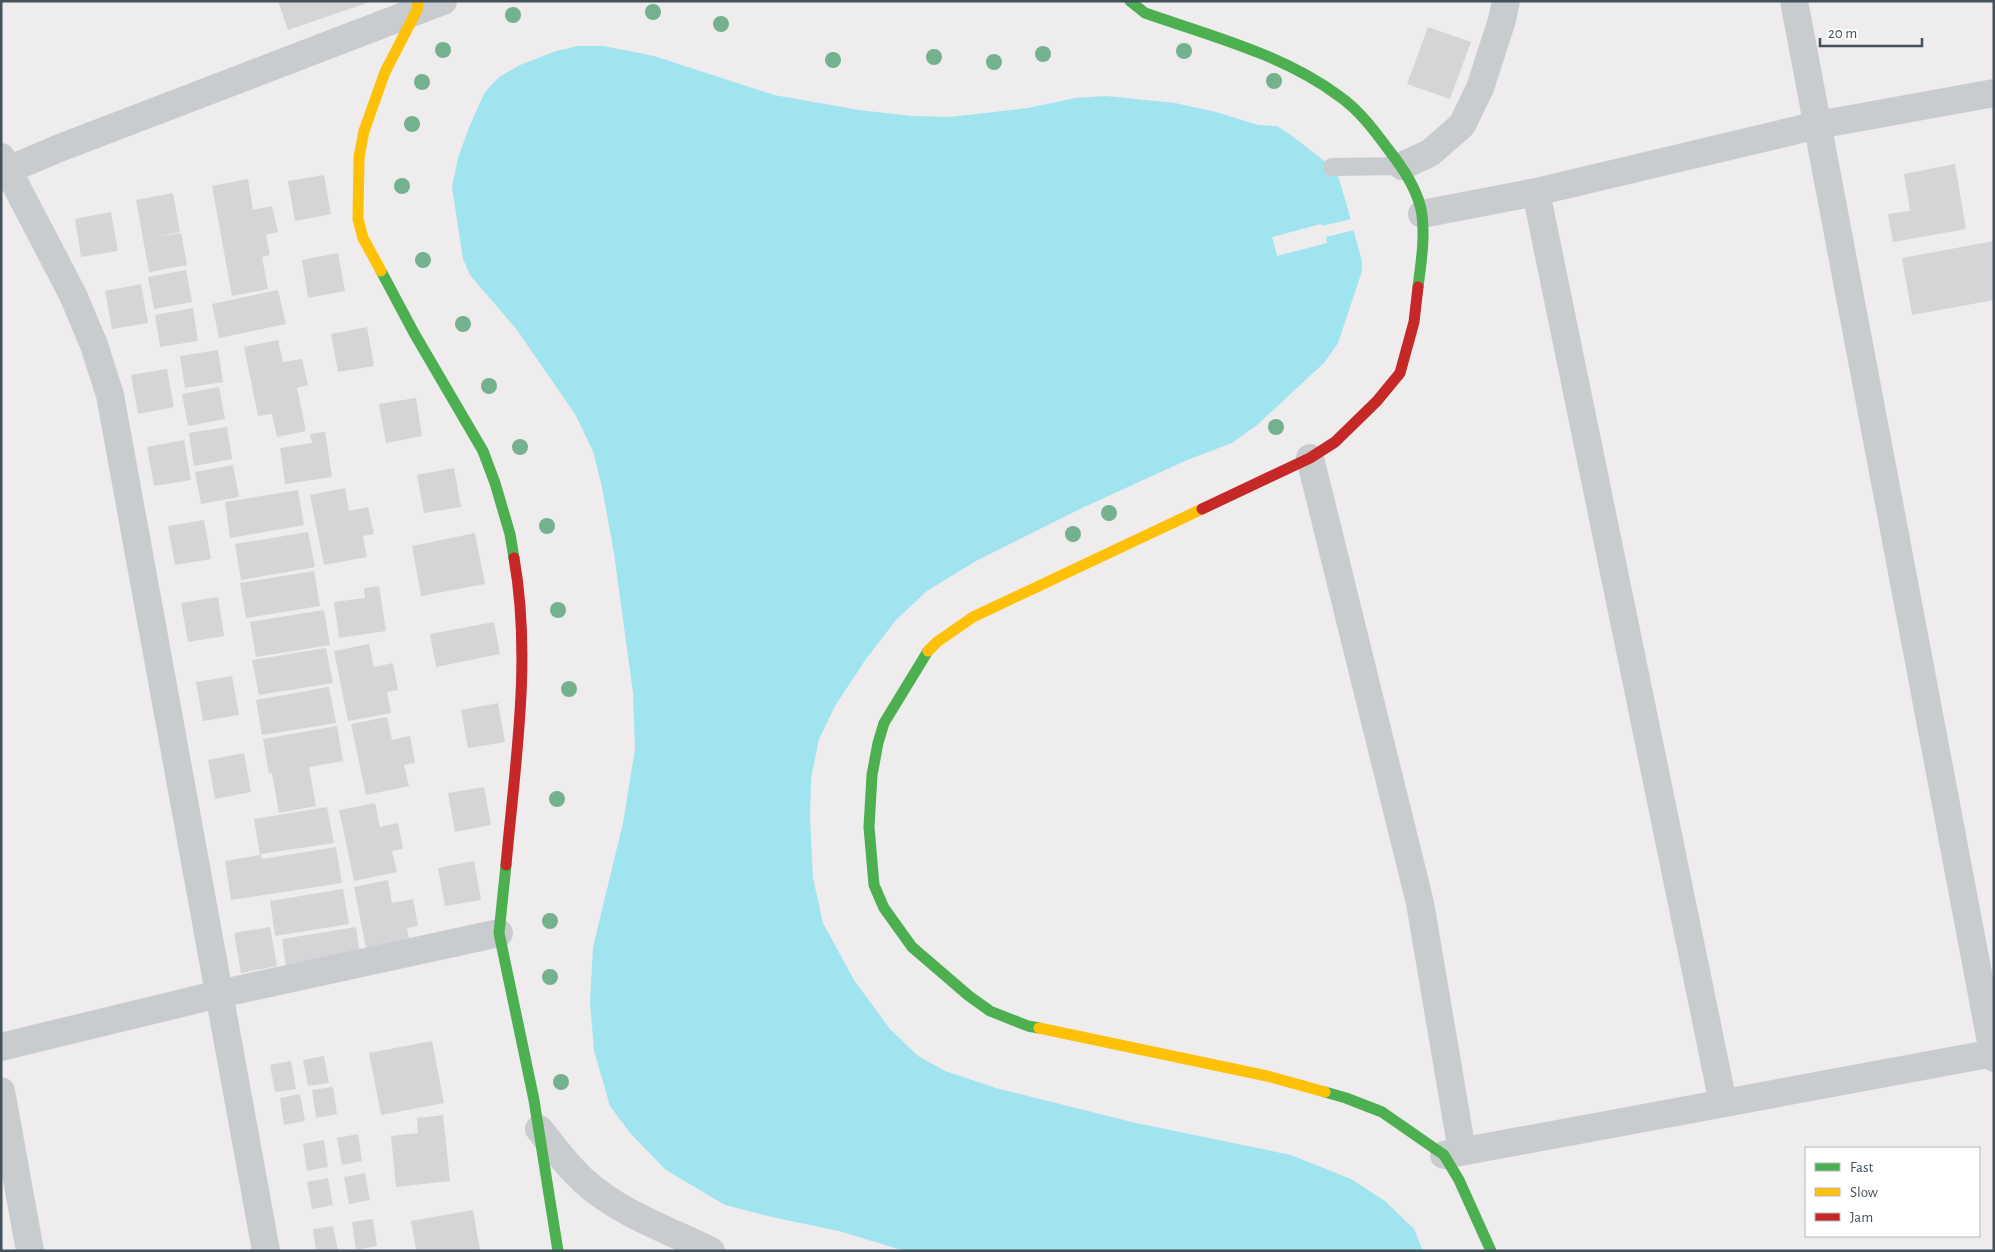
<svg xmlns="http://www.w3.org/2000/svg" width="1995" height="1252" viewBox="0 0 1995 1252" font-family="'Alegreya Sans',sans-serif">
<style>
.water{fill:#a0e4f0}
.pier{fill:#eeeced}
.building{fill:#d5d5d7}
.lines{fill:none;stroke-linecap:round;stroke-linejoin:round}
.lane{stroke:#c9ccce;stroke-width:18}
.street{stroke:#c9ccce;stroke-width:28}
.fast{stroke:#4caf50;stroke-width:11}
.slow{stroke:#ffc107;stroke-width:11}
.jam{stroke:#c62828;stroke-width:11}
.tree{fill:#74b18e}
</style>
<rect width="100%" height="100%" fill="#eeeced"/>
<path class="water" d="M 578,46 L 604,46 L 654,56 L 774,95 L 859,110 L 912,116 L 950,117 L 1028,108 L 1075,98 L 1106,96 L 1175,103 L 1216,112 L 1258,125 L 1277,126 L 1291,135 L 1332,167 L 1338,176 L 1345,199 L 1362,261 L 1362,271 L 1338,343 L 1324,363 L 1257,425 L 1232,443 L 1187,460 L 1082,508 L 976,561 L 927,591 L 896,620 L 866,659 L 835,706 L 819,739 L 811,779 L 810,819 L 813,878 L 823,923 L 854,980 L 890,1029 L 918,1056 L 945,1071 L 996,1088 L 1136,1123 L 1291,1155 L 1351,1179 L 1385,1201 L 1414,1229 L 1423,1251 L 905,1251 L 839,1231 L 776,1218 L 725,1205 L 666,1170 L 630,1133 L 610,1106 L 594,1051 L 590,1002 L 593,947 L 623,823 L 635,749 L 633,693 L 614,553 L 602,487 L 593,451 L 575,414 L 517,330 L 470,275 L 463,259 L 452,187 L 458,158 L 470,125 L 485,92 L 499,77 L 520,65 L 556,51 Z"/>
<path class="pier" d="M 1351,219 L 1354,230 L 1326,237 L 1327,243 L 1277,256 L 1272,237 L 1321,224 L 1322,226 Z"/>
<path class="building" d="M 278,1 L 366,1 L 367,3 L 288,30 Z
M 1428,27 L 1471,42 L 1450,99 L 1407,84 Z
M 1955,164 L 1966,229 L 1893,242 L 1888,214 L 1910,211 L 1904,174 Z
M 324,175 L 331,214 L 295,221 L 288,181 Z
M 248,179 L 253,210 L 272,206 L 278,232 L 266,235 L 270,255 L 262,257 L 268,289 L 232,296 L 212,186 Z
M 173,193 L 180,232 L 151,238 L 181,233 L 187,265 L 149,272 L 136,200 Z
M 111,212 L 118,251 L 81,257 L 75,219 Z
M 1994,241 L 1994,300 L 1912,315 L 1902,258 Z
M 338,253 L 345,291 L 308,298 L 302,260 Z
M 186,270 L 192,302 L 154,309 L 148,277 Z
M 141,284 L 148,323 L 112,329 L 105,291 Z
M 278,290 L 286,324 L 219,338 L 212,304 Z
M 193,308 L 198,341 L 160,347 L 155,315 Z
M 367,327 L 374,366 L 338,372 L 331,334 Z
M 278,340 L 283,362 L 302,359 L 308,385 L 297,388 L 306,431 L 277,437 L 272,414 L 258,416 L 244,347 Z
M 218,350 L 223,382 L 185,388 L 180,356 Z
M 167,369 L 174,407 L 138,414 L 131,375 Z
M 219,387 L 225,419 L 188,426 L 182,394 Z
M 416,398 L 422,436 L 386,443 L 379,404 Z
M 227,427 L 232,459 L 194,466 L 189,433 Z
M 325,432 L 332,477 L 285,484 L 280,448 L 312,443 L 310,434 Z
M 184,440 L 191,480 L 154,486 L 147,447 Z
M 233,465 L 239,497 L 201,504 L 195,472 Z
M 454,468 L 461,507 L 424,513 L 417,475 Z
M 345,488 L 349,511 L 368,507 L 374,534 L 363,536 L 367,557 L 324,565 L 310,495 Z
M 298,490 L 304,525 L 230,538 L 225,502 Z
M 204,520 L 211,559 L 175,565 L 168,526 Z
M 308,532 L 315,567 L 241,580 L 235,544 Z
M 475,533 L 485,584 L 421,596 L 412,546 Z
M 314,571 L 320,606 L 246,618 L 240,583 Z
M 379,586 L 386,631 L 339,638 L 334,602 L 365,598 L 364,588 Z
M 218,597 L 224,636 L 188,642 L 181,603 Z
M 324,610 L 330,645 L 256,657 L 250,622 Z
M 494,622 L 500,654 L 436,667 L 430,634 Z
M 369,644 L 374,667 L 393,663 L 398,690 L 387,692 L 391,713 L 348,721 L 334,651 Z
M 326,648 L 333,683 L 259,695 L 252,660 Z
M 232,676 L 239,715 L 203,721 L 196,682 Z
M 329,687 L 336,723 L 262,735 L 256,700 Z
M 498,703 L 505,742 L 468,748 L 461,710 Z
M 387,717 L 392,740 L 410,736 L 415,763 L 404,765 L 409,786 L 366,795 L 351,724 Z
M 337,726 L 343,761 L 309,767 L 316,806 L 279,813 L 272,773 L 269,774 L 263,739 Z
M 244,753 L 251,792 L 215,799 L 208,760 Z
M 484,787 L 491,825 L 455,832 L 448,793 Z
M 375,803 L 380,827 L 398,823 L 403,849 L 392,851 L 397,872 L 354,881 L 339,810 Z
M 327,807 L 334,843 L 261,854 L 262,859 L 336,847 L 342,883 L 231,900 L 225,861 L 260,855 L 254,819 Z
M 474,861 L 481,900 L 445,906 L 438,868 Z
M 388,880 L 392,903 L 413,899 L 418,926 L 407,928 L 411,949 L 368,958 L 354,887 Z
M 343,889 L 349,924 L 275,936 L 270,901 Z
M 270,927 L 277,966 L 241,973 L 234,933 Z
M 356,927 L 361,962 L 287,974 L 282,939 Z
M 432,1041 L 444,1103 L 381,1115 L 369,1053 Z
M 324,1056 L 329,1083 L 308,1086 L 303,1060 Z
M 291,1061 L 296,1089 L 275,1092 L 270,1065 Z
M 333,1087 L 337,1114 L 316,1118 L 312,1090 Z
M 300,1094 L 305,1121 L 284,1125 L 280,1098 Z
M 443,1115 L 450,1181 L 396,1187 L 391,1136 L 418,1133 L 417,1118 Z
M 358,1134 L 362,1161 L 342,1165 L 337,1138 Z
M 324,1140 L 328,1167 L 307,1171 L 303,1144 Z
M 365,1173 L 370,1200 L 349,1204 L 344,1177 Z
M 328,1178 L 333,1205 L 312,1209 L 307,1182 Z
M 473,1210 L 480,1251 L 416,1251 L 411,1221 Z
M 373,1219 L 377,1246 L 356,1250 L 352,1222 Z
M 333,1226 L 338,1251 L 316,1251 L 313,1229 Z"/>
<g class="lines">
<path class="lane" d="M 1332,167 L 1402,166"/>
<path class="street" d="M 1794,1 L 1994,1058
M 1,157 L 73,295 L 94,345 L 110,395 L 266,1251
M 1402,166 L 1430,153 L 1462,125 L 1480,88 L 1502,20 L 1506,1
M 8,170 L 57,149 L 443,1
M 1536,192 L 1723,1103
M 1422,214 L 1536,192 L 1818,125 L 1994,93
M 1310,458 L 1420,903 L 1462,1151
M 1,1047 L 219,994 L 499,933
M 1,1091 L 30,1251
M 539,1129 C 553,1146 567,1166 584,1181 C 619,1213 668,1230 711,1251
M 1444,1155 L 1994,1053"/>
<path class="fast" d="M 1130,1 L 1145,13 C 1211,36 1282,54 1339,96 C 1359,110 1374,130 1388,149 C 1403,168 1419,191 1422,215 C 1425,239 1421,263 1418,287
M 381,271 L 414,333 L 483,451 L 495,483 L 510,534 L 514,558
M 928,651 L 884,723 L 878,743 L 872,775 L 869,827 L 874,885 L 884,908 L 912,947 L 969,996 L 990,1011 L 1028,1026 L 1039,1028
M 506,865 L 499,933 L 534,1100 L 558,1251
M 1325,1092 L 1346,1098 L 1382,1112 L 1444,1155 L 1459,1180 L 1491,1251"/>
<path class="slow" d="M 381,271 L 363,238 L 358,219 L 359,157 L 364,131 L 385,72 L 417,10 L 418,1
M 928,651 L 937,642 L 973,617 L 1202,509
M 1039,1028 L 1267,1076 L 1325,1092"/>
<path class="jam" d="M 1202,509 L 1310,458 L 1335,442 L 1377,401 L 1400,373 L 1414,322 L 1418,287
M 506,865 C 515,763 532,660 514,558"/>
</g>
<g class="tree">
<circle cx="653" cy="12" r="8"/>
<circle cx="513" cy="15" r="8"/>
<circle cx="721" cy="24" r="8"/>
<circle cx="443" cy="50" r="8"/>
<circle cx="1184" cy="51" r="8"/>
<circle cx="1043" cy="54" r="8"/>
<circle cx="934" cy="57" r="8"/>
<circle cx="833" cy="60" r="8"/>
<circle cx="994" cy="62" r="8"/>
<circle cx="1274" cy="81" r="8"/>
<circle cx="422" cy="82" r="8"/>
<circle cx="412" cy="124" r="8"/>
<circle cx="402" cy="186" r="8"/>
<circle cx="423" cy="260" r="8"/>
<circle cx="463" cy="324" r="8"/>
<circle cx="489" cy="386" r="8"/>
<circle cx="1276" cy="427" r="8"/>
<circle cx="520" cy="447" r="8"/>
<circle cx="1109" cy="513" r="8"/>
<circle cx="547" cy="526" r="8"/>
<circle cx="1073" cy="534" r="8"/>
<circle cx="558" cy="610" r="8"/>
<circle cx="569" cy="689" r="8"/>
<circle cx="557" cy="799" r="8"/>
<circle cx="550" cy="921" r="8"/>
<circle cx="550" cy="977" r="8"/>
<circle cx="561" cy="1082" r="8"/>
</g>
<rect width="1995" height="1252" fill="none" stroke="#43515a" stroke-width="5"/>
<rect x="1805" y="1147" width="175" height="90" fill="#ffffff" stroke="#b4b9bd"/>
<rect x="1815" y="1163" width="25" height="8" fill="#4caf50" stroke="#b4b9bd"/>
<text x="1850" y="1172" font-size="15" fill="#43515a">Fast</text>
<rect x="1815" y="1188" width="25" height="8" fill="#ffc107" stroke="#b4b9bd"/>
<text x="1850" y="1197" font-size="15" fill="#43515a">Slow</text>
<rect x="1815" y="1213" width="25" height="8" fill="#c62828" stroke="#b4b9bd"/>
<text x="1850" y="1222" font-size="15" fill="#43515a">Jam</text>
<path d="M1820 38v8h102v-8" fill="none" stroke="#43515a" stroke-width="2.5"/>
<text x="1828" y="38" font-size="15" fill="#43515a" stroke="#ffffff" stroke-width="4" paint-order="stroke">20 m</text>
</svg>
